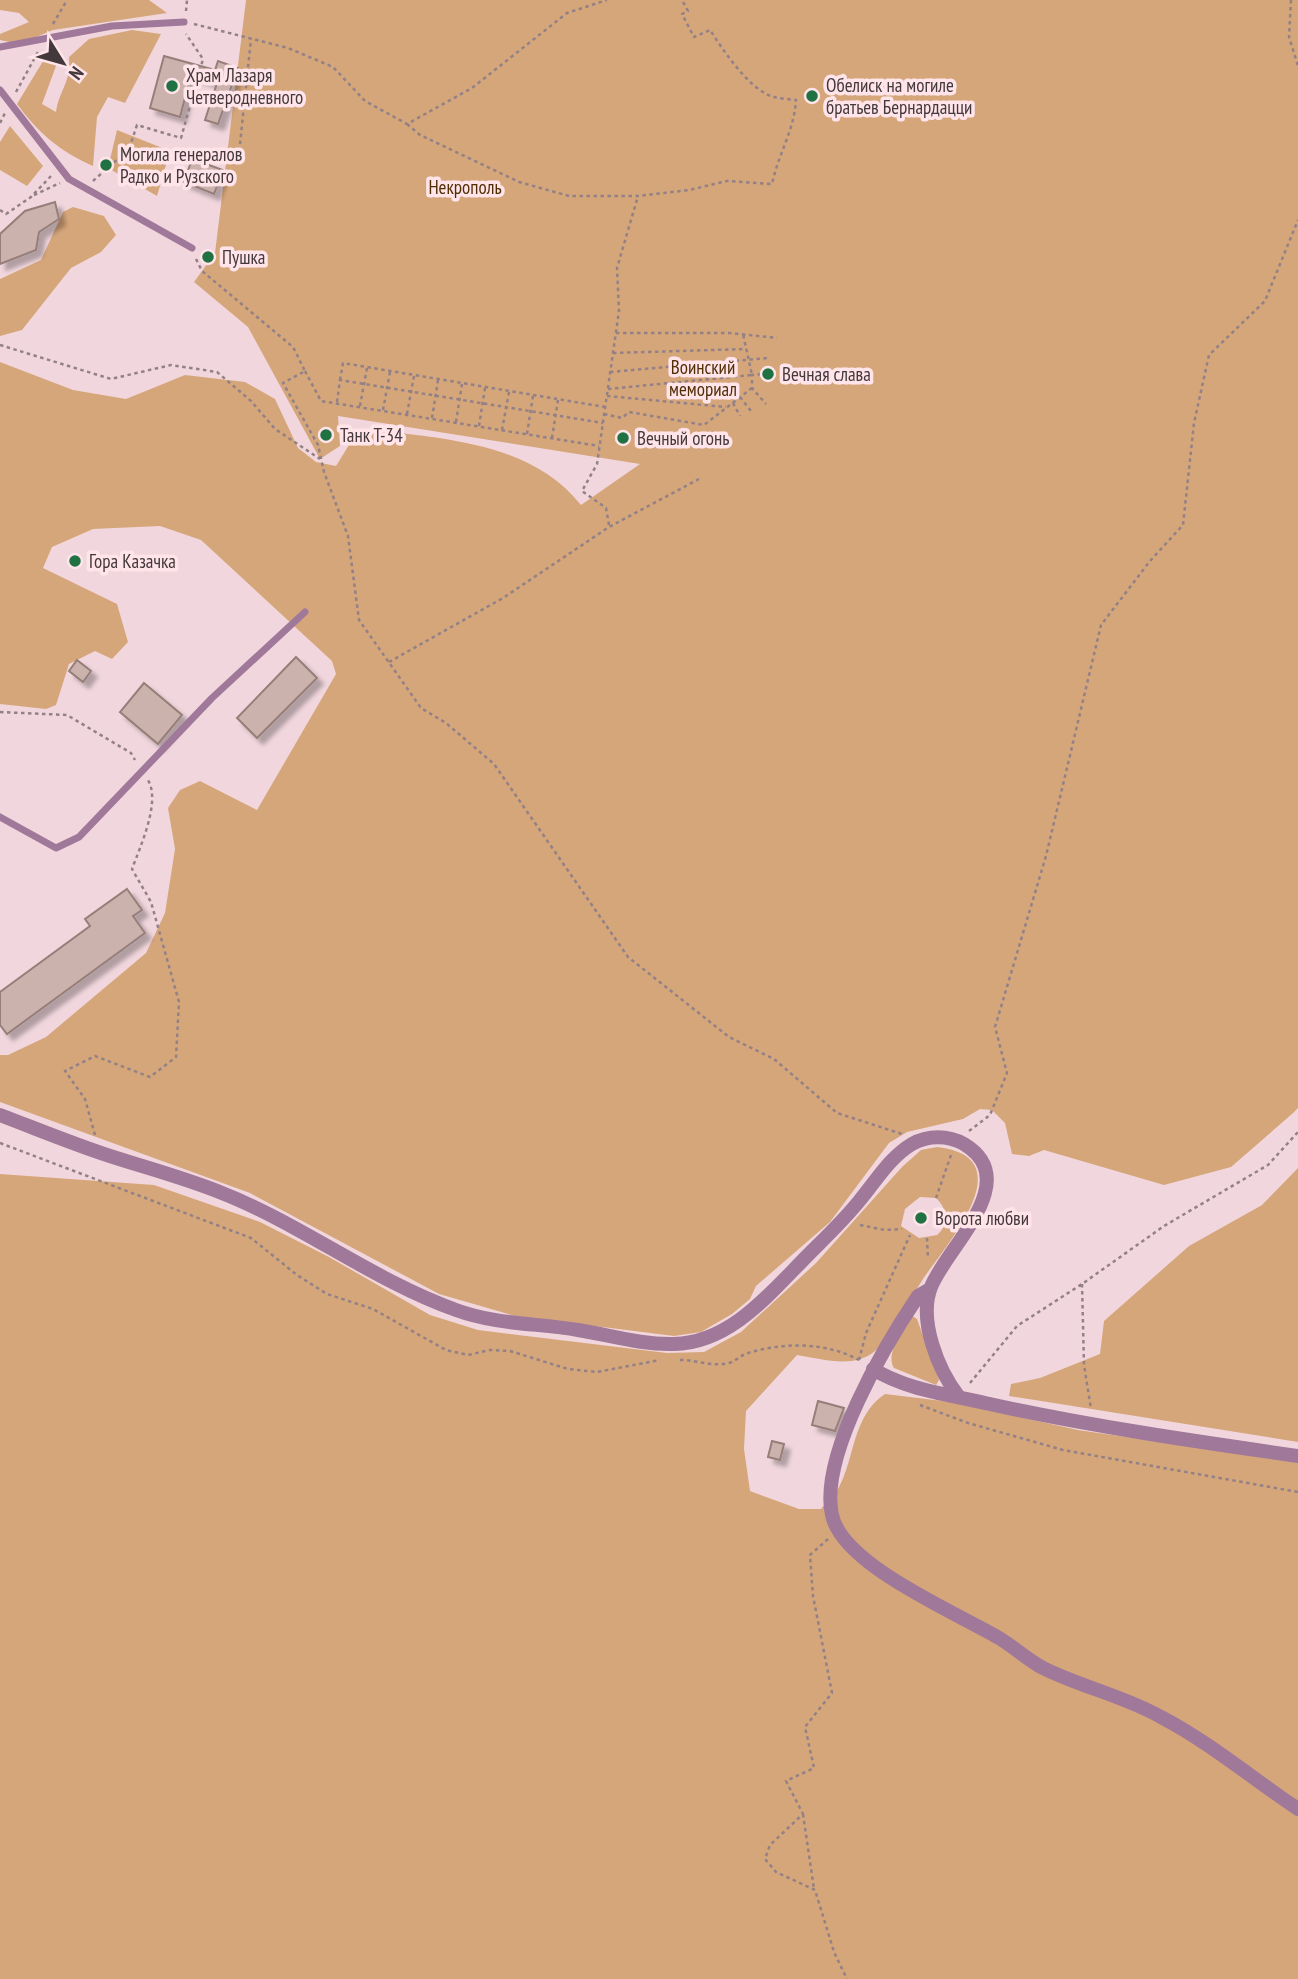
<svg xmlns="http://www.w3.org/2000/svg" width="1298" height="1979" viewBox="0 0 1298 1979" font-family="'PT Sans Narrow',sans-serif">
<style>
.green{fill:#d6a67b;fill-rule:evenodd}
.building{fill:#cbb2ac;stroke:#967e79;stroke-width:2;filter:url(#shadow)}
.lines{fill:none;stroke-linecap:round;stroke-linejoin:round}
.path{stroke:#938186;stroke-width:2.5;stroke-dasharray:3.5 3.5;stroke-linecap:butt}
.service{stroke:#a07899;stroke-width:7}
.minor{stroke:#a07899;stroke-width:14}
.poi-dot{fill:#207243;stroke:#ffe4ea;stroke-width:2.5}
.labels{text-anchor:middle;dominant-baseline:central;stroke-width:7;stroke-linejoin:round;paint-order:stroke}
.poi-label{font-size:19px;fill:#43383b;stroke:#ffe4ea;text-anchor:start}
.park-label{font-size:19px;fill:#512d04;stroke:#ffe4ea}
</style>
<defs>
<filter id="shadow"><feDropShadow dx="6" dy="6" stdDeviation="2" flood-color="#0004"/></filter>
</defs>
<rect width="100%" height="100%" fill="#f1d7dd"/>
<path class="green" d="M 0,0 L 149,0 L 167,13 L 53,30 L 19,44 L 0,40 L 0,34 L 29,22 L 19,13 L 0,10 Z
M 246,0 L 1298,0 L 1298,1108 L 1292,1114 L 1231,1167 L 1164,1185 L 1044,1150 L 1029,1156 L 1012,1154 L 1005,1123 L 992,1110 L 980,1109 L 963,1119 L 907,1132 L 889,1143 L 830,1222 L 756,1286 L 750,1299 L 732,1314 L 701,1332 L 674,1336 L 515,1316 L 439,1294 L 250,1193 L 0,1102 L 0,1055 L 8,1055 L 46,1037 L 146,953 L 165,913 L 175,849 L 168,808 L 180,790 L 200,781 L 257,810 L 336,674 L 332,661 L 201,540 L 160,526 L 93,529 L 52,547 L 43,568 L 117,604 L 128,642 L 112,659 L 95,651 L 69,664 L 56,705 L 46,709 L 0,704 L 0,362 L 73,390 L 126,399 L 185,375 L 245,382 L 275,399 L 298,448 L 316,462 L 336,466 L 357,432 L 367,429 C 442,439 530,441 581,505 L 640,464 L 338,416 L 340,446 L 320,459 L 248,327 L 194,282 L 215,253 Z
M 132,30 L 161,34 L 125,103 L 108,97 L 97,117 L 93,166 C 61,152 38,133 17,104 L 51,48 L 56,66 L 42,104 L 56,112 C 59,90 71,83 69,57 L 89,39 Z
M 10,126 L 43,166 L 27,186 L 0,170 L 0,142 Z
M 117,130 L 170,151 L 157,196 L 108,168 Z
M 73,207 L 104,216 L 116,235 L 101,252 L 71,268 L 22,330 L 0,336 L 0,279 L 41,260 L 63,212 Z
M 937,1147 C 1026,1157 945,1246 923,1279 C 910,1299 892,1336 875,1351 C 854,1369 822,1359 797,1355 L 746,1411 L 744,1449 L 750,1491 L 799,1509 L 821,1509 C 827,1502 835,1495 839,1487 C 855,1458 852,1416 885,1394 L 951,1402 L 1078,1430 L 1298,1462 L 1298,1979 L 0,1979 L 0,1174 L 154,1185 L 260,1222 L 329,1257 L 430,1315 L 478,1330 L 667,1353 L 704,1352 L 741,1332 L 816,1263 L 902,1167 L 921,1150 ZM 920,1197 L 936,1198 C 948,1209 949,1225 937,1235 L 919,1238 L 901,1226 L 905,1209 Z
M 1298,1168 L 1298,1442 L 1009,1396 L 1011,1384 L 1040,1378 L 1100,1354 L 1104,1321 L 1189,1246 L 1262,1205 Z
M 911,1315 L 917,1319 L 939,1380 L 936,1385 L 894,1368 C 885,1355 903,1328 911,1315 Z"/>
<path class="building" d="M 164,56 L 215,70 L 218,61 L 238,68 L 218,124 L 205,120 L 217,83 L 191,75 L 180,117 L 150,108 Z
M 192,159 L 223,170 L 214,194 L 184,182 Z
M 55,202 L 59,219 L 39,232 L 36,250 L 0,264 L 0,234 L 25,211 Z
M 296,657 L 317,678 L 257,738 L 237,718 Z
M 77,660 L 91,671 L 83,682 L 69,671 Z
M 144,683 L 182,715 L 158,744 L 120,712 Z
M 127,889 L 142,910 L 133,916 L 145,933 L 7,1034 L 0,1025 L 0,992 L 90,926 L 85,919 Z
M 818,1401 L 844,1408 L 835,1431 L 812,1425 Z
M 772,1441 L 784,1444 L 780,1460 L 768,1457 Z"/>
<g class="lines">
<path class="path" d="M 1291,0 L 1289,37 L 1298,66
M 186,11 L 187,0
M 53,24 L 67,0
M 194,24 L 288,48 L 333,67 L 365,101 L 407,124 L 472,88 L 567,13 L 607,0
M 16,92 L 38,52
M 0,123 L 5,113
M 407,124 L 420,135 L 519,182 L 569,196 L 638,196 L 689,190 L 727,181 L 772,184 C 779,152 794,131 796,100 C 789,99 781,99 774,97 C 750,91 723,50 710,30 L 694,37 L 682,14 L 688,11 L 682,0
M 240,144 L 251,39
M 93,181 L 129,149 L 137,125 L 181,138 L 203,59 L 186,34
M 34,195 L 60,183
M 0,210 L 6,214 L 31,197 L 51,176
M 196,259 L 202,271 L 293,347 L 305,371 L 283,383 L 318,445 L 324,472 L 348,536 L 359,620 L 421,708 L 446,723 L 494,764 L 628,957 L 729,1037 L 774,1059 L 837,1113 L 902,1134
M 616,333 L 730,333 L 777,338
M 0,345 L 111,379 L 171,365 L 217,372 L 251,401 L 275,429 L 320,459
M 613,353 L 746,349
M 305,371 L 321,401 L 599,446
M 610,372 L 768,358
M 761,374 L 752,375 L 752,388 L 766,404
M 340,380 L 343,363 L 605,407
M 608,389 L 752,375 L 743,334
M 607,396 L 726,407
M 740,397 L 751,411
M 337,402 L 340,380 L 603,423
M 733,403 L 740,416
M 360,406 L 367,368
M 383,410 L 390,372
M 407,414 L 414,376
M 604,414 L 622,418 L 629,412 L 704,425 L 752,388
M 432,418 L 438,380
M 456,422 L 462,384
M 479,426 L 485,388
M 502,430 L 509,392
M 527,434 L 533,396
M 552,438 L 558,400
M 609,525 L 606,508 L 582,491 L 597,464 L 619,311 L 617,268 L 638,196
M 389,662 L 503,598 L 609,527 L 699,479
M 0,712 L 67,715 L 131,753 L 135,760
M 969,1131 L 990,1115 L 1007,1073 L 995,1027 L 1046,856 L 1101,625 L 1150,561 L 1183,525 L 1194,423 L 1209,355 L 1265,301 L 1298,220
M 95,1135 L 85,1099 L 65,1071 L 95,1056 L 150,1077 L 176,1057 L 179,1002 L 151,902 L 132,869 C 140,847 161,802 148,780
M 0,1143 L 251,1238 L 297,1275 L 327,1294 L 373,1309 L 446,1350 L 468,1355 L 490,1350 L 510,1351 L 568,1369 L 597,1372 L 660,1360
M 936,1198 L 951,1155
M 860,1225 L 885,1230 L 902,1229
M 927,1238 L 928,1259
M 1082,1284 L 1084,1365 L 1091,1409
M 680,1360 C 697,1360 712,1367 729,1363 C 736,1361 741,1355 748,1353 C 784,1342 826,1342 859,1360
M 859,1360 L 866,1333 L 910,1235
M 970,1383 L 1017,1326 L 1082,1284 L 1164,1226 L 1268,1165 L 1298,1132
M 920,1405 L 968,1423 L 1063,1450 L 1298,1492
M 828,1539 L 810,1555 L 813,1596 L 832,1693 L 805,1727 L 814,1768 L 786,1781 L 803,1814 L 770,1845 L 765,1859 L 776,1872 L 815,1890 L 834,1952 L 847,1979
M 803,1814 L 814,1889"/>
<path class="service" d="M 0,47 L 112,26 L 184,22
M 0,90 L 69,179 L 192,248
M 0,817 L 56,848 L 79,837 L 212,698 L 305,612"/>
<path class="minor" d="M 0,1115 C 37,1129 73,1144 110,1156 C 147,1168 185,1178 222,1193 C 303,1225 374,1281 456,1310 C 497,1325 537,1323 578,1330 C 610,1335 641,1345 674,1344 C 731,1343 771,1292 808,1255 C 826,1237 844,1220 860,1200 C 876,1181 890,1157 912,1144 C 928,1135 948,1135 964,1144 C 1025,1181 946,1248 931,1287 C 918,1320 938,1370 959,1397
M 930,1289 L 918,1296 C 885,1345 819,1456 832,1515 C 842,1565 957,1613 999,1638 C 1014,1647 1028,1660 1043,1668 C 1081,1687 1124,1696 1161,1717 C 1209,1742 1253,1779 1298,1809
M 873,1369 C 907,1390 947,1394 985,1403 C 1089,1426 1193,1441 1298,1456"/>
</g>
<g class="poi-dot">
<circle cx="172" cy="86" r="7"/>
<circle cx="812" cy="96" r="7"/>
<circle cx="106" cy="165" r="7"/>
<circle cx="208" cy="257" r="7"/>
<circle cx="768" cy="374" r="7"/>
<circle cx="326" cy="435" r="7"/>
<circle cx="623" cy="438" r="7"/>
<circle cx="75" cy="561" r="7"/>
<circle cx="921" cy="1218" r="7"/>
</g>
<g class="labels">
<g class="poi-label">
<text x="186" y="75">Храм Лазаря<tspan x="186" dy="22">Четверодневного</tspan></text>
<text x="826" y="85">Обелиск на могиле<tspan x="826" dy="22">братьев Бернардацци</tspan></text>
<text x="120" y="154">Могила генералов<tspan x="120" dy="22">Радко и Рузского</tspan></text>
<text x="222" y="257">Пушка</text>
<text x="782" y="374">Вечная слава</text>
<text x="340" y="435">Танк Т-34</text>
<text x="637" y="438">Вечный огонь</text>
<text x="89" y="561">Гора Казачка</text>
<text x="935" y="1218">Ворота любви</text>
</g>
<g class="park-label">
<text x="465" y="187">Некрополь</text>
<text x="703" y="367">Воинский<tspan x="703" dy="22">мемориал</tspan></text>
</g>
</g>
<g transform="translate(63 63) rotate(127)" stroke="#ffe4ea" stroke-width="5" paint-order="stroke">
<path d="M0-5L12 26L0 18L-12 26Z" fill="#43383b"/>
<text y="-10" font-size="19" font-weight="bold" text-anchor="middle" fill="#43383b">N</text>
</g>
</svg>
